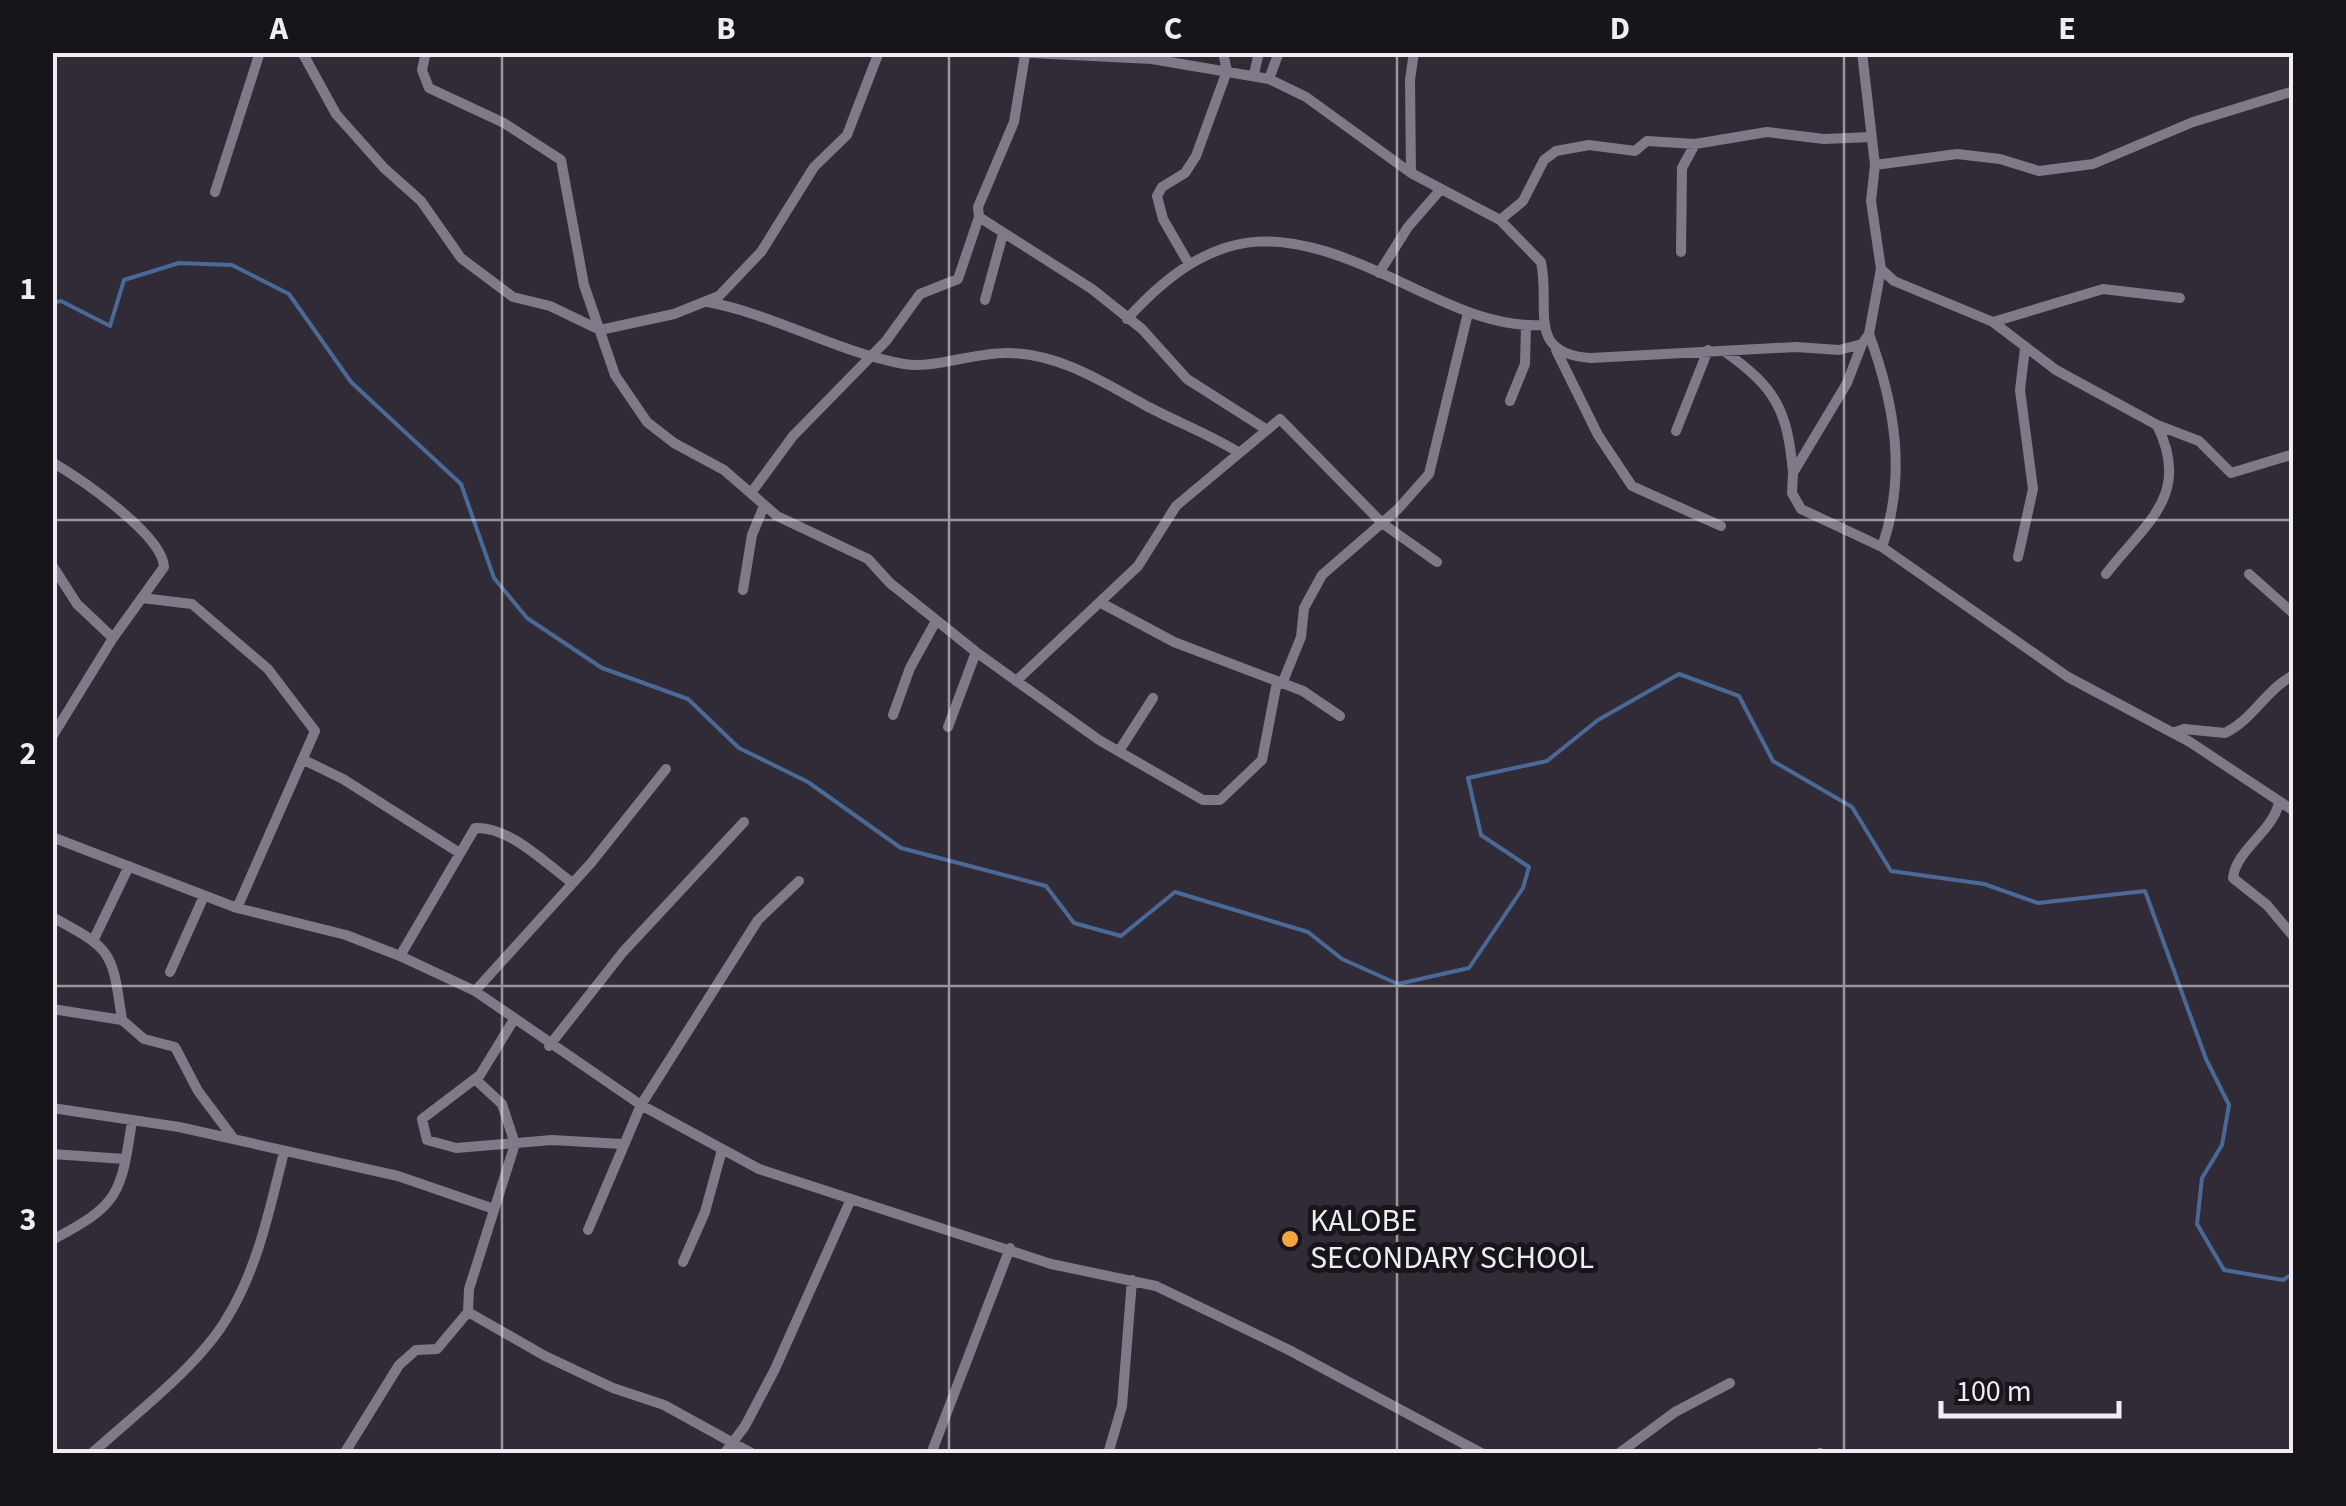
<svg xmlns="http://www.w3.org/2000/svg" width="2346" height="1506" viewBox="0 0 2346 1506" font-family="'Source Sans 3',sans-serif">
<style>
.lines{fill:none;stroke-linecap:round;stroke-linejoin:round}
.stream{stroke:#4b6997;stroke-width:4}
.minor{stroke:#807a88;stroke-width:10}
.grid{fill:none;stroke:#efecf3;stroke-width:2.5;stroke-opacity:0.55}
.poi-dot{fill:#f3a442;stroke:#17151a;stroke-width:4}
.labels{text-anchor:middle;dominant-baseline:central;stroke-width:10;stroke-linejoin:round;paint-order:stroke}
.poi-label{font-size:32px;fill:#efecf3;stroke:#17151a;text-anchor:start}
.neatline{fill:none;stroke:#efecf3;stroke-width:4}
.grid-label{font-size:32px;text-anchor:middle;font-weight:bold;fill:#efecf3}
</style>
<rect width="100%" height="100%" fill="#302b37"/>
<g class="lines">
<path class="stream" d="M 52,303 L 61,301 L 110,326 L 124,280 L 179,263 L 232,265 L 289,294 L 351,382 L 461,484 L 494,578 L 527,618 L 602,668 L 688,699 L 739,748 L 808,782 L 901,848 L 1046,886 L 1074,923 L 1121,936 L 1175,892 L 1308,932 L 1342,959 L 1398,984 L 1469,968 L 1523,888 L 1529,867 L 1481,835 L 1468,778 L 1547,761 L 1598,720 L 1679,674 L 1739,696 L 1773,761 L 1852,807 L 1891,871 L 1984,884 L 2038,903 L 2145,891 L 2206,1059 L 2229,1105 L 2222,1145 L 2202,1178 L 2197,1224 L 2224,1270 L 2283,1280 L 2294,1273"/>
<path class="minor" d="M 302,52 L 336,114 L 384,168 L 421,201 L 461,258 L 513,297 L 550,306 L 600,330 L 674,314 L 719,296 L 761,252 L 814,167 L 847,135 L 879,52
M 426,52 L 422,70 L 429,88 L 504,123 L 561,160 L 584,285 L 615,375 L 647,422 L 674,443 L 724,470 L 777,516 L 868,559 L 890,583 L 976,652 L 1099,740 L 1203,800 L 1220,800 L 1262,760 L 1277,682
M 1012,52 L 1152,59 L 1269,79 L 1306,97 L 1411,173 L 1500,220 L 1541,262 C 1551,308 1525,354 1591,358 L 1796,347 L 1839,350 L 1862,344 L 1869,334 L 1881,269 L 1871,201 L 1875,165 L 1957,154 L 2000,159 L 2039,171 L 2093,164 L 2193,122 L 2294,91
M 1862,52 L 1875,165
M 1025,55 L 1014,122 L 978,207 L 979,217 L 1092,289 L 1142,329 L 1187,379 L 1264,428
M 1254,74 L 1259,52
M 1269,79 L 1279,52
M 1411,173 L 1410,80 L 1414,52
M 215,192 L 260,52
M 1500,220 L 1523,201 L 1544,160 L 1556,151 L 1589,145 L 1635,151 L 1647,141 L 1695,144 L 1767,132 L 1824,139 L 1871,137
M 1681,252 L 1682,168 L 1695,144
M 1189,264 L 1163,219 L 1157,196 L 1162,187 L 1185,173 L 1196,156 L 1227,71 L 1223,52
M 1881,269 L 1894,281 L 1993,322 L 2056,370 L 2157,425 C 2192,496 2145,523 2106,574
M 1379,273 L 1408,227 L 1441,189
M 985,300 L 1003,234
M 708,302 C 776,315 836,352 904,364 C 935,369 975,352 1009,353 C 1059,354 1101,381 1143,404 C 1174,421 1207,433 1238,452
M 1127,319 C 1222,215 1288,228 1407,285 C 1450,305 1495,328 1544,325
M 1993,322 L 2103,289 L 2180,298
M 1869,334 C 1895,405 1907,475 1882,547
M 1862,344 L 1847,383 L 1793,473 L 1792,493 L 1801,509 L 1882,547 L 2068,677 L 2190,742 L 2294,811
M 1556,350 L 1598,435 L 1632,486 L 1721,526
M 1724,351 C 1776,388 1787,409 1793,472
M 1510,401 L 1525,364 L 1526,326
M 2157,425 L 2199,441 L 2231,473 L 2294,454
M 1676,431 L 1708,350
M 52,462 C 81,479 163,535 164,567 L 113,638 L 52,737
M 751,493 L 793,436 L 886,341 L 920,294 L 958,279 L 979,217
M 2018,557 L 2033,489 L 2020,390 L 2025,348
M 52,565 L 77,604 L 113,638
M 2249,574 L 2294,614
M 743,590 L 752,535 L 764,506
M 142,598 L 192,604 L 268,669 L 315,731 L 237,908
M 1103,604 L 1174,642 L 1303,691 L 1340,716
M 1016,681 L 1138,566 L 1176,506 L 1280,419 L 1382,523 L 1437,562
M 1282,684 L 1301,637 L 1304,608 L 1322,575 L 1398,509 L 1429,474 L 1468,313
M 893,715 L 910,668 L 936,621
M 948,727 L 976,652
M 2173,733 L 2184,729 L 2225,733 C 2254,719 2266,689 2294,675
M 1119,751 L 1153,698
M 304,760 L 343,779 L 458,852
M 2279,803 C 2272,832 2236,850 2233,878 L 2267,905 L 2294,937
M 52,837 L 237,908 L 346,935 L 400,956 L 475,991 L 641,1105 L 759,1169 L 1051,1264 L 1156,1286 L 1289,1350 L 1483,1454
M 52,917 C 114,950 112,952 122,1020
M 94,939 L 129,866
M 400,956 L 475,828 C 509,826 545,863 571,882
M 170,972 L 204,896
M 475,991 L 591,863 L 666,769
M 52,1009 L 122,1020 L 144,1039 L 175,1047 L 198,1091 L 234,1139
M 513,1021 L 480,1075 L 422,1119 L 427,1140 L 456,1148 L 552,1140 L 622,1144
M 549,1046 L 623,952 L 744,822
M 476,1080 L 502,1104 L 515,1144 L 469,1289 L 468,1312 L 545,1356 L 613,1388 L 664,1405 L 753,1454
M 52,1108 L 179,1127 L 398,1176 L 494,1209
M 52,1154 L 125,1159
M 588,1230 L 641,1105 L 758,920 L 799,881
M 52,1240 C 119,1205 121,1195 132,1121
M 683,1262 L 705,1212 L 722,1150
M 1820,1453 L 1820,1454
M 91,1454 C 134,1415 198,1367 227,1318 C 258,1268 270,1207 284,1152
M 344,1454 L 399,1365 L 416,1350 L 437,1349 L 468,1312
M 724,1454 L 745,1426 L 775,1369 L 851,1199
M 931,1454 L 1010,1248
M 1108,1454 L 1122,1406 L 1132,1280
M 1618,1454 L 1675,1412 L 1730,1383"/>
</g>
<path class="grid" d="M 502,52 L 502,1454M 949,52 L 949,1454M 1397,52 L 1397,1454M 1844,52 L 1844,1454M 52,520 L 2294,520M 52,986 L 2294,986"/>
<circle class="poi-dot" cx="1290" cy="1239" r="10"/>
<g class="labels">
<g class="poi-label">
<text x="1310" y="1221">KALOBE<tspan x="1310" dy="37">SECONDARY SCHOOL</tspan></text>
</g>
</g>
<rect width="2346" height="1506" fill="none" stroke="#17151a" stroke-width="110"/>
<path d="M1941 1401v15h178v-15" fill="none" stroke="#efecf3" stroke-width="5"/>
<text x="1956" y="1401" font-size="30" fill="#efecf3" stroke="#17151a" stroke-width="8" paint-order="stroke">100 m</text>
<rect x="55" y="55" width="2236" height="1396" class="neatline"/>
<g class="grid-label">
<text x="279" y="39">A</text>
<text x="726" y="39">B</text>
<text x="1173" y="39">C</text>
<text x="1620" y="39">D</text>
<text x="2067" y="39">E</text>
<text x="28" y="299">1</text>
<text x="28" y="764">2</text>
<text x="28" y="1230">3</text>
</g>
</svg>
